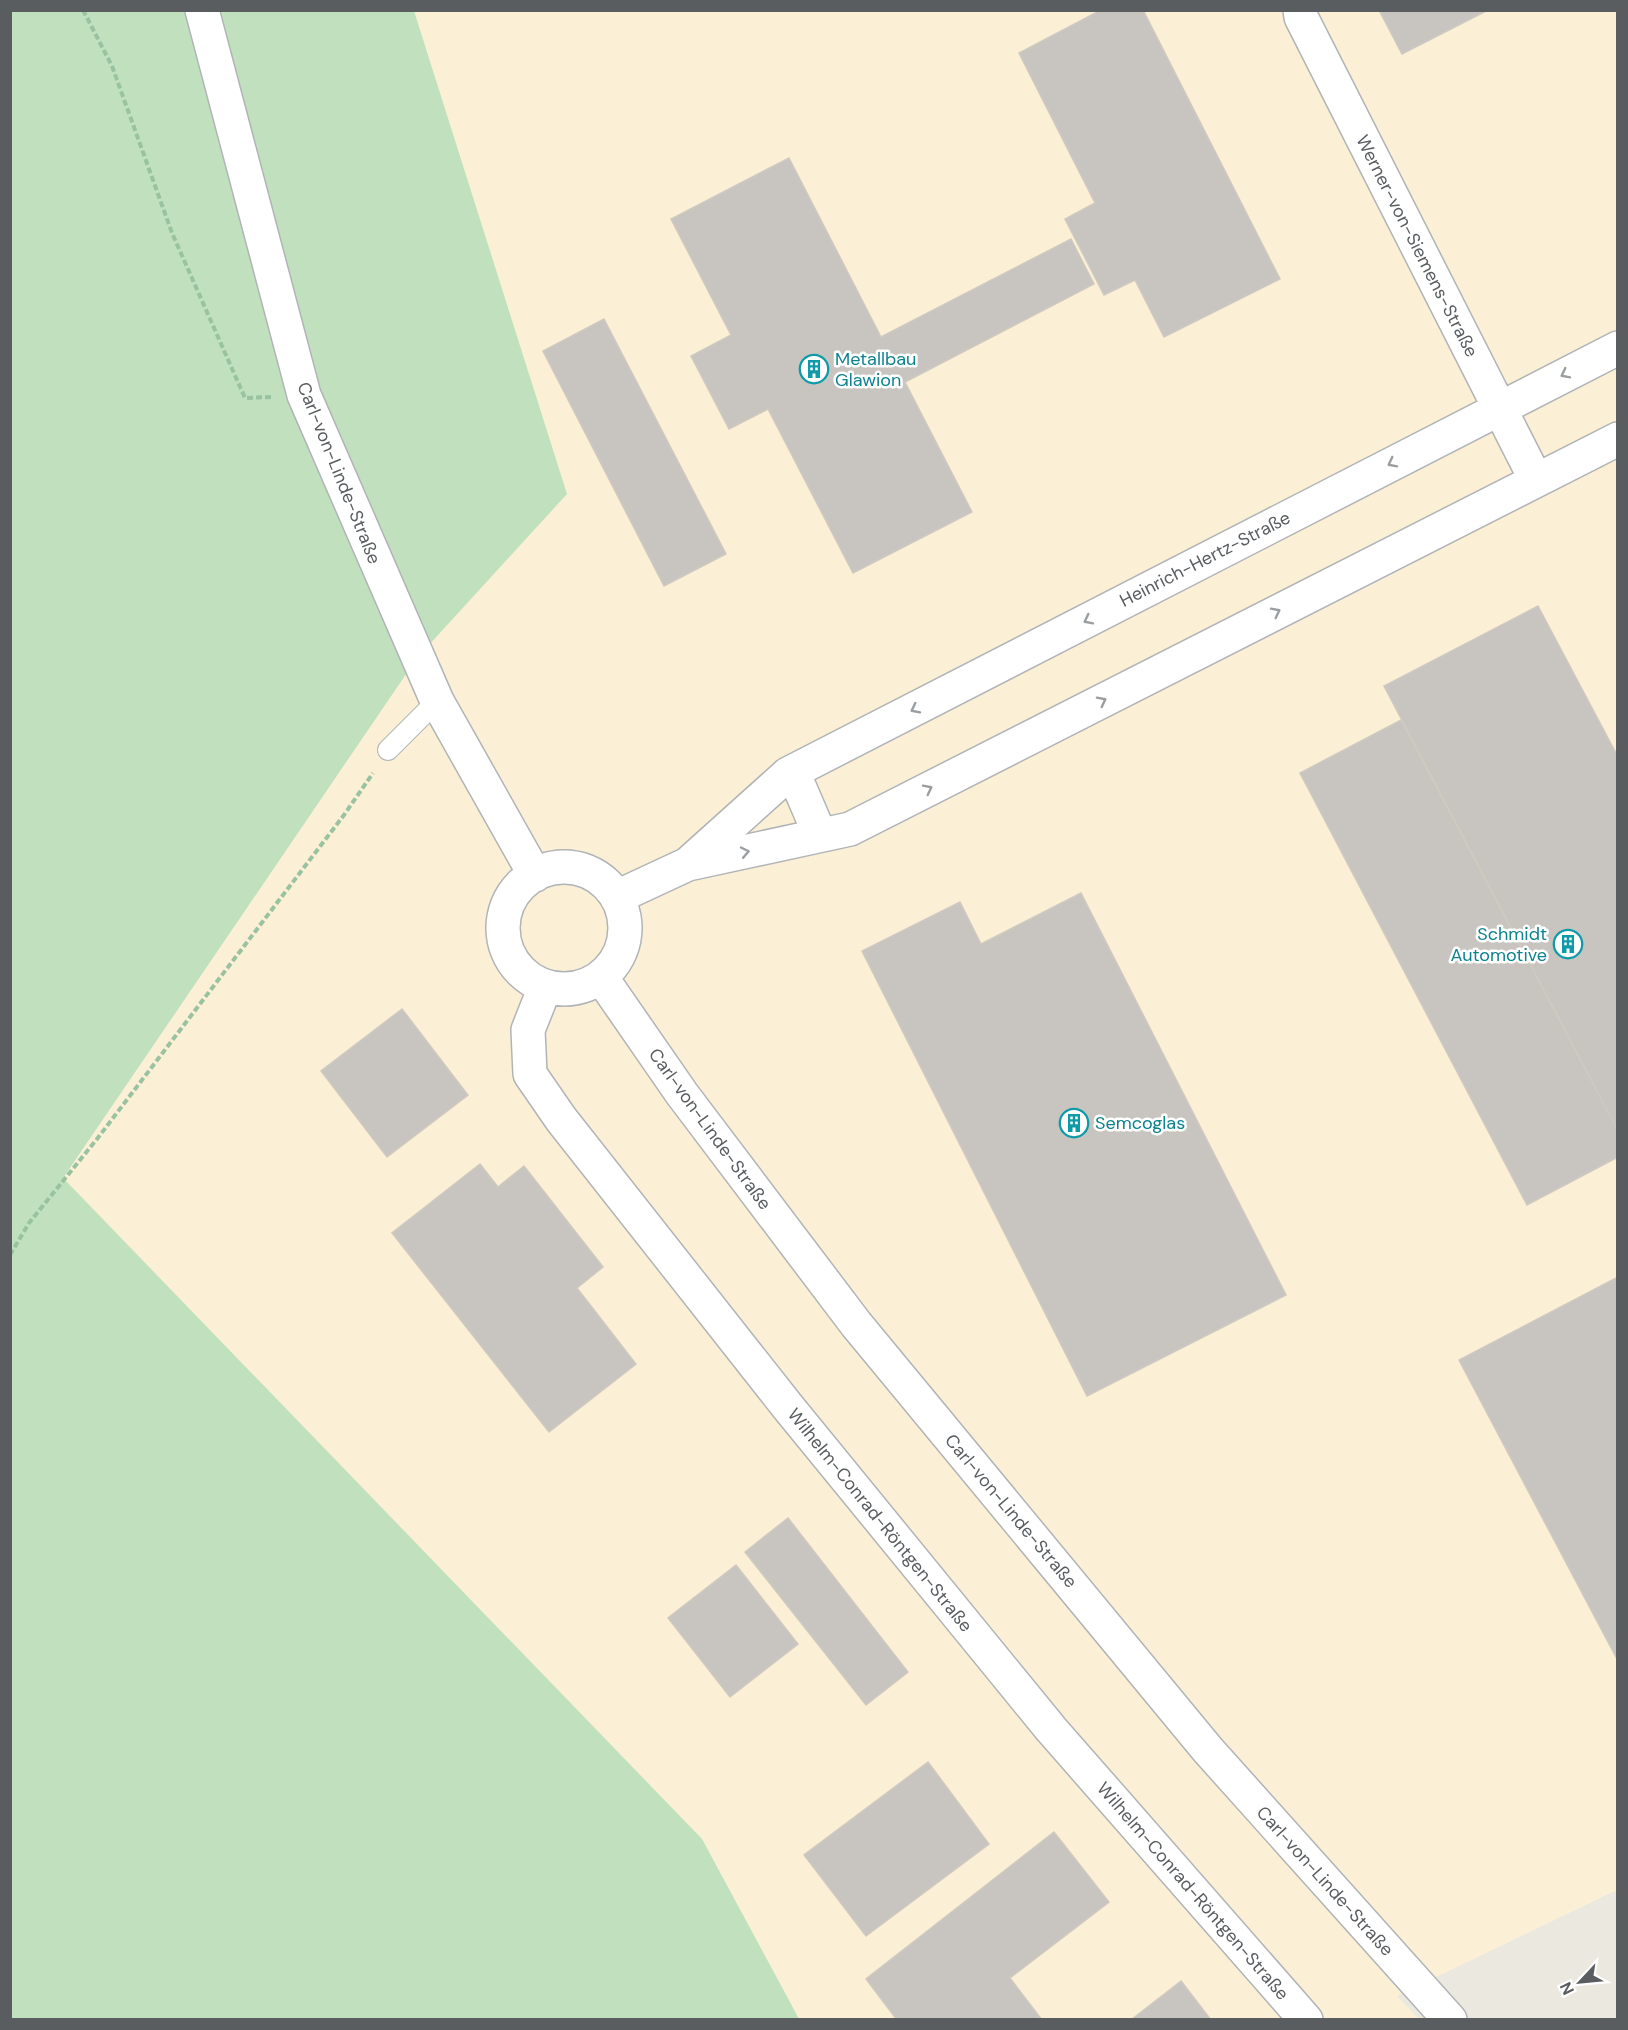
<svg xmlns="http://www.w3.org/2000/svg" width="1628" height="2030" viewBox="0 0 1628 2030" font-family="'DM Sans',sans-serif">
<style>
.commercial{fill:#fbefd6}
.green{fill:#c1e1be}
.building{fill:#c8c5c0;stroke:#cfc9bf;stroke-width:1.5}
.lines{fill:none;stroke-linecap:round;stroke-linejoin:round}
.service-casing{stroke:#b1b4b7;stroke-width:22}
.minor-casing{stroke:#b1b4b7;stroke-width:36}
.path{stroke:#98c2a0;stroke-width:4;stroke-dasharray:6 3;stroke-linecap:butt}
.service{stroke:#fff;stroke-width:20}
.minor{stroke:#fff;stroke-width:33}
.oneway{stroke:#9b9ea0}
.labels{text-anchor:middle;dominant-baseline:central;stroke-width:5;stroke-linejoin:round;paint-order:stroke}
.street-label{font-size:18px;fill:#595d60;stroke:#fff}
.culture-label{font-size:18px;fill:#0d838f;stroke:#fff;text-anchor:start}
</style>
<rect width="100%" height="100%" fill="#ebe8e0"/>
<path class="commercial" d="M 414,11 L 1617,11 L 1617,1890 L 1397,1996 L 1419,2019 L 799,2019 L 702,1839 L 63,1178 L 417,658 L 566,494 Z"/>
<path class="green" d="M 11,11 L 414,11 L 567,494 L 417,658 L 63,1178 L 702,1839 L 799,2019 L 11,2020 Z"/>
<path class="building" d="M 1101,10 L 1143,10 L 1280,279 L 1164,337 L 1135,280 L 1104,295 L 1065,219 L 1095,203 L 1019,53 Z
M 1379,10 L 1488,10 L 1402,54 Z
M 789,158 L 881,337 L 1071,239 L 1094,284 L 905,382 L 972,512 L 853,573 L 768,409 L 729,429 L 691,356 L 731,335 L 671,219 Z
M 604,319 L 726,554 L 664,586 L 543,351 Z
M 1538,606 L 1618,757 L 1618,1131 L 1384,686 Z
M 1401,720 L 1618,1131 L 1618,1157 L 1527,1205 L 1300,773 Z
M 1081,893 L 1286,1295 L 1087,1396 L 862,951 L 960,902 L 981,944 Z
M 402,1009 L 468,1095 L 387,1157 L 321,1071 Z
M 480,1164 L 498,1187 L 524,1166 L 603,1267 L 577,1288 L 636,1364 L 549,1432 L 392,1233 Z
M 1618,1277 L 1618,1661 L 1459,1360 Z
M 788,1518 L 908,1672 L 866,1705 L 745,1552 Z
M 736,1565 L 798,1644 L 730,1697 L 668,1618 Z
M 928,1762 L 989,1844 L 866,1936 L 804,1855 Z
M 1054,1832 L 1109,1902 L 1010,1978 L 1042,2020 L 897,2020 L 866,1979 Z
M 1181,1981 L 1211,2020 L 1131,2020 Z"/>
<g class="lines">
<g class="service-casing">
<path id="service" d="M 388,750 L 437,701"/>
</g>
<g class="minor-casing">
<path id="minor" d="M 202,10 L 304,395 L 437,701 L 535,875
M 1300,10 L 1301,17 L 1536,480
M 793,772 L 820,835
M 689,863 L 788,774 L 1618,348
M503 928a61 61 0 1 1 122 0a61 61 0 1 1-122 0Z
M 617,897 L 688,864 L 850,829 L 1618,439
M 601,977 L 682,1094 L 856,1324 L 1208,1750 L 1450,2020
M 545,987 L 528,1030 L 530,1074 L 561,1119 L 788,1407 L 1051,1729 L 1306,2020"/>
</g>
<path class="path" d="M 83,10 L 112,66 L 172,233 L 245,398 L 271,397
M 10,1255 L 29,1223 L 97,1139 L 344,815 L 373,773"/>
<use href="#service" class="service"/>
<use href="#minor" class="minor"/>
</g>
<defs><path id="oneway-chevron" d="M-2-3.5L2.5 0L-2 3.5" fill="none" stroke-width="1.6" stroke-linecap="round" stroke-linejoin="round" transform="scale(1.5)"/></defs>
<g class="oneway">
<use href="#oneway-chevron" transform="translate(1565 374) rotate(153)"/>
<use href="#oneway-chevron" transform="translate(1392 463) rotate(153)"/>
<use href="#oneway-chevron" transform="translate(1276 612) rotate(-27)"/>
<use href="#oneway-chevron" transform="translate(1088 620) rotate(153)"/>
<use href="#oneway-chevron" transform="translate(1102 701) rotate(-27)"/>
<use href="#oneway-chevron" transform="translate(915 709) rotate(153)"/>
<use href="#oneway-chevron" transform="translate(928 789) rotate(-27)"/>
<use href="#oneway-chevron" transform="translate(745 852) rotate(-12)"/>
</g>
<defs>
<g id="building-ring" transform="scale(1.5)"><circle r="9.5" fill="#fff" stroke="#0f9aa8" stroke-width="1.5"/><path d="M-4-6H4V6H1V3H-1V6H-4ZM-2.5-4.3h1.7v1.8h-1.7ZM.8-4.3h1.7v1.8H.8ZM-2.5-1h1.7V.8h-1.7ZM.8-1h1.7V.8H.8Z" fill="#0f9aa8"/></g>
</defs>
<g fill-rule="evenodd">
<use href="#building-ring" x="814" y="369"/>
<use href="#building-ring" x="1568" y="944"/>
<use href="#building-ring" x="1074" y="1123"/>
</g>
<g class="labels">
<g class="street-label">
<text transform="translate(1417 246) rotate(63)">Werner-von-Siemens-Straße</text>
<text transform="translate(339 473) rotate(68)">Carl-von-Linde-Straße</text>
<text transform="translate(1205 559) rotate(-27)">Heinrich-Hertz-Straße</text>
<text transform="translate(710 1129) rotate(54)">Carl-von-Linde-Straße</text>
<text transform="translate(1011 1511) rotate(50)">Carl-von-Linde-Straße</text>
<text transform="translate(880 1520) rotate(51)">Wilhelm-Conrad-Röntgen-Straße</text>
<text transform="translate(1325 1881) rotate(48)">Carl-von-Linde-Straße</text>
<text transform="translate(1193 1891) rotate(49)">Wilhelm-Conrad-Röntgen-Straße</text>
</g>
<g class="culture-label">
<text x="835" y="359">Metallbau<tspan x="835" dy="21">Glawion</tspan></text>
<text x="1547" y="934" text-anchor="end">Schmidt<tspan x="1547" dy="21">Automotive</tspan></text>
<text x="1095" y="1123">Semcoglas</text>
</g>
</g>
<rect width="1628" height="2030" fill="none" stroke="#595d60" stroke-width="24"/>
<g transform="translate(1580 1982) rotate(244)" stroke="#ffffff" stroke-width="4.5" paint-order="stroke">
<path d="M0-4.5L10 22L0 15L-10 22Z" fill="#595d60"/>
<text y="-9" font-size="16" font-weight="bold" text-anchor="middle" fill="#595d60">N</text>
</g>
</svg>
